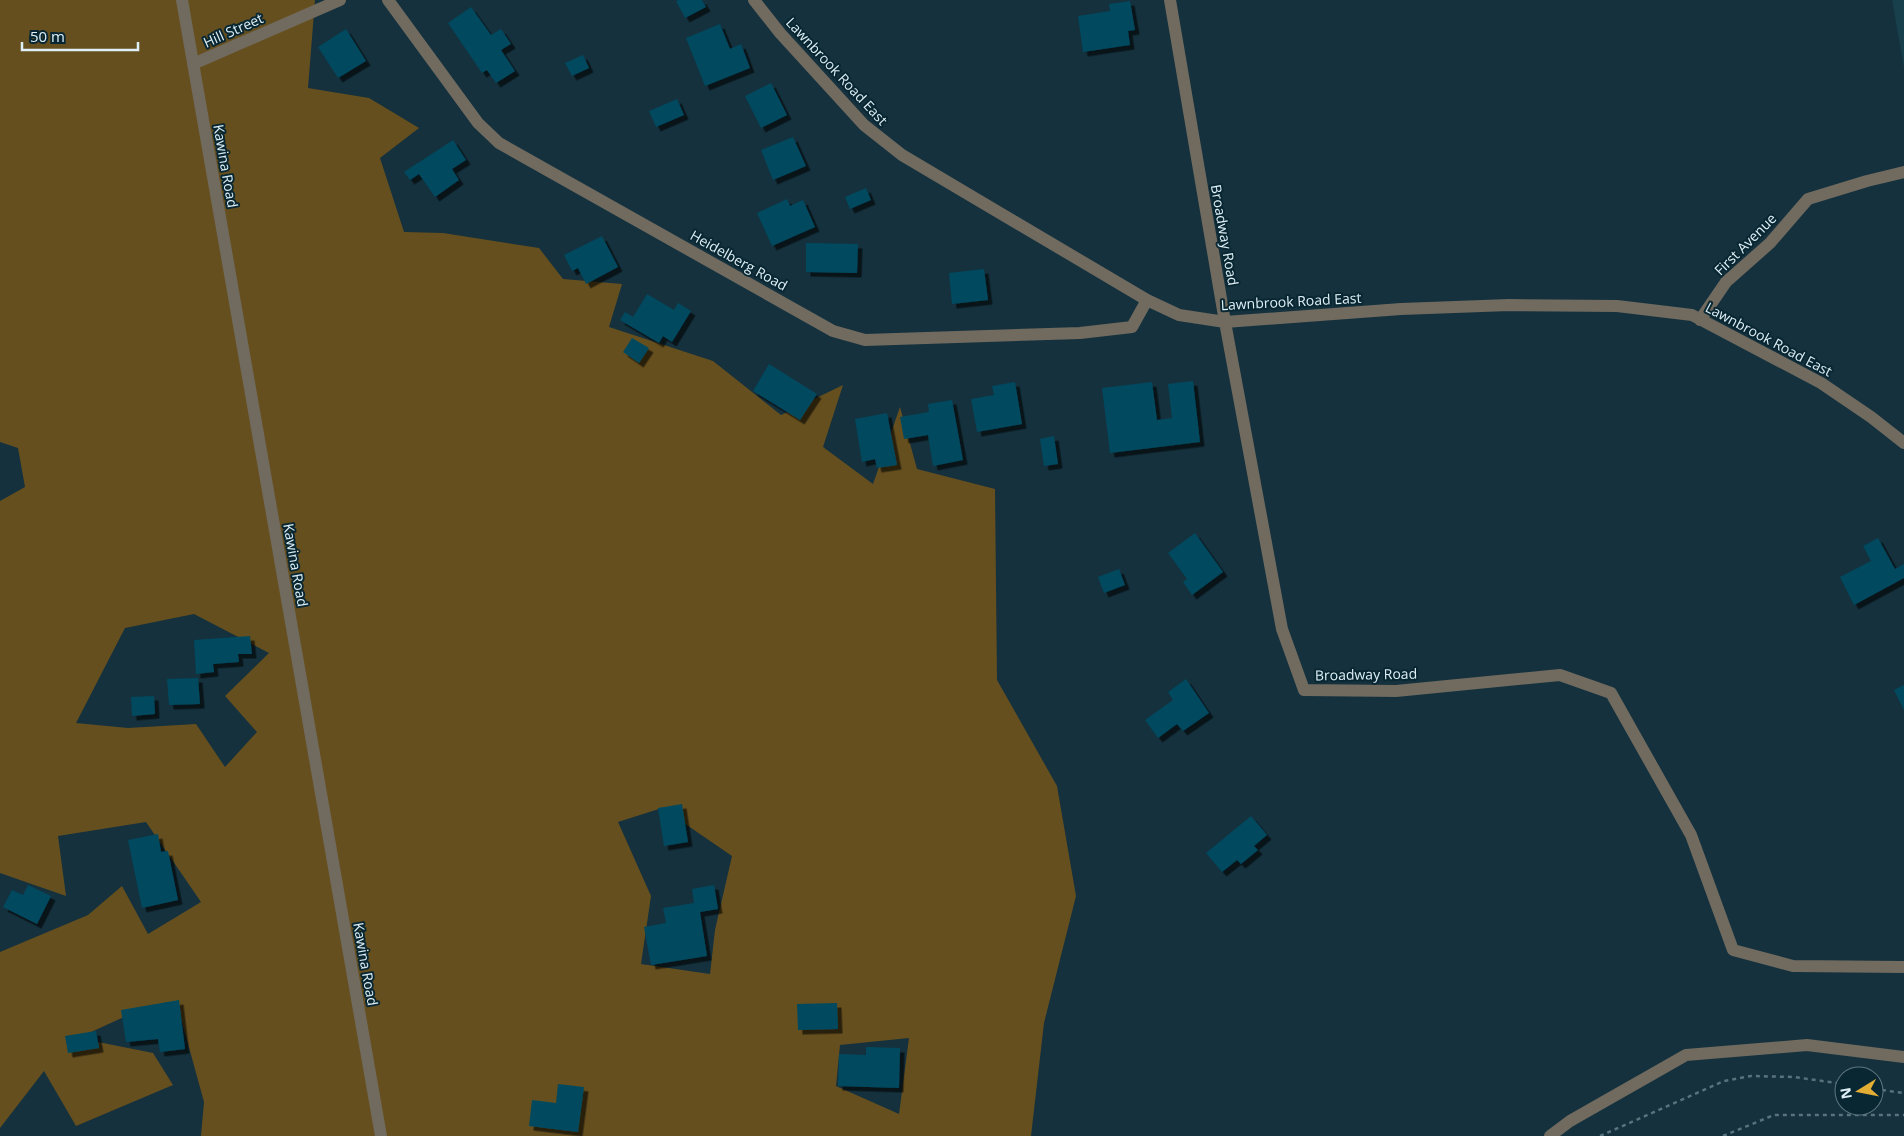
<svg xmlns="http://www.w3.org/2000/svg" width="1904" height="1136" viewBox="0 0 1904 1136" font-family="'Open Sans',sans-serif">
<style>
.built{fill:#173f4c}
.forest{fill:#664f1e;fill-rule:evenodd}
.building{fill:#01495f;filter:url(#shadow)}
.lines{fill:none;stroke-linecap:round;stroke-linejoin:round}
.path{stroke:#59727c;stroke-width:2.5;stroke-dasharray:4 4;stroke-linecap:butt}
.minor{stroke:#706a5f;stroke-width:12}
.labels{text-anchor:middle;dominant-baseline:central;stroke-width:4;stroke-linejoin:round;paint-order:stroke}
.street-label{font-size:14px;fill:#deeff6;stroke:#092732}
</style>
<defs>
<filter id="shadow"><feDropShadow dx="4.5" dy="4.5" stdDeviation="0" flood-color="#0009"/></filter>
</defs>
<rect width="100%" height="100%" fill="#14313d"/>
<path class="built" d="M 1892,0 L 1904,0 L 1904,68 Z"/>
<path class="forest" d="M 0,0 L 315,0 L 308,88 L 369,98 L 419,128 L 380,158 L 404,232 L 443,233 L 539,248 L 563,279 L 622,284 L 609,327 L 713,361 L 781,415 L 843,385 L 823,447 L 873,484 L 900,407 L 917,469 L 995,489 L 997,680 L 1057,786 L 1076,896 L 1044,1023 L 1031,1136 L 201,1136 L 204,1102 L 179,1011 L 137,1011 L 78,1038 L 153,1053 L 173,1085 L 76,1126 L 44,1071 L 0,1128 L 0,952 L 88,915 L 122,886 L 148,934 L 201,902 L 146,822 L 58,836 L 66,896 L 0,873 L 0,501 L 25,487 L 18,448 L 0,442 ZM 194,614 L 269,653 L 225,696 L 257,732 L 225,767 L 196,724 L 128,728 L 76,723 L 125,628 ZM 662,808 L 732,856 L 715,930 L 710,974 L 641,964 L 651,896 L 618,822 ZM 909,1038 L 899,1114 L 836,1086 L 840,1045 Z"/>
<path class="building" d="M 679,0 L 702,0 L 706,7 L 685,18 L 676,1 Z
M 1130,1 L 1135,30 L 1128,31 L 1130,45 L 1083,52 L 1078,16 L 1110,11 L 1109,4 Z
M 471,7 L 491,35 L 501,29 L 511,44 L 501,50 L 515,71 L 496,83 L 487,70 L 482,73 L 448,23 Z
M 720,24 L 730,49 L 741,44 L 750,68 L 705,86 L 686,38 Z
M 346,29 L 366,61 L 338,78 L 318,47 Z
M 583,55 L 589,68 L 572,76 L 565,63 Z
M 771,83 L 787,115 L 761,128 L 745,96 Z
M 677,99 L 684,115 L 656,127 L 649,111 Z
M 793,137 L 806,166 L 773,180 L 761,150 Z
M 453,140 L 466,160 L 452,169 L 459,180 L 435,197 L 419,174 L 410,180 L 404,172 Z
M 866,188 L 871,200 L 850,209 L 845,197 Z
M 787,199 L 790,206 L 803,200 L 815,227 L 772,246 L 757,213 Z
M 602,236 L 618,267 L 586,284 L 578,268 L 572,271 L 564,255 Z
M 806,243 L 858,244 L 857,273 L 806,272 Z
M 984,269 L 988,300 L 952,304 L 949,273 Z
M 647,294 L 674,310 L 678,303 L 691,311 L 672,342 L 663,336 L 659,343 L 620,320 L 625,312 L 633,317 Z
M 632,338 L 649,348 L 639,363 L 623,352 Z
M 769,364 L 817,394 L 800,420 L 753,391 Z
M 1193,381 L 1200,442 L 1110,453 L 1102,388 L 1152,382 L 1157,420 L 1172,418 L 1168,384 Z
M 1015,382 L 1022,424 L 977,432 L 971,399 L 994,395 L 992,386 Z
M 952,400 L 963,460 L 933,466 L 928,435 L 904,439 L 900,417 L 929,412 L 928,404 Z
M 887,413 L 897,465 L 877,468 L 875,459 L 862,462 L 855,419 Z
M 1054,436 L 1058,464 L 1044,466 L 1040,439 Z
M 1195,533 L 1223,572 L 1192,595 L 1183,582 L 1187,579 L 1168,553 Z
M 1878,538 L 1895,569 L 1904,564 L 1904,578 L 1854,605 L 1840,577 L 1871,561 L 1863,546 Z
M 1119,569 L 1125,585 L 1104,593 L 1098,577 Z
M 250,636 L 252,654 L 238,654 L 239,662 L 213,664 L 214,672 L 196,674 L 194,640 Z
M 198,678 L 200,704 L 169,705 L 167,679 Z
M 1186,679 L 1209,713 L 1183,731 L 1177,724 L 1158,738 L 1145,720 L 1173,700 L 1168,692 Z
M 1904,685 L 1904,710 L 1894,690 Z
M 154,696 L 155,714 L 132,716 L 131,697 Z
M 682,804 L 688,842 L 664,846 L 658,808 Z
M 1251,816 L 1267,835 L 1254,846 L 1258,850 L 1241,864 L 1237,860 L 1222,872 L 1206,853 Z
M 158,834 L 161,852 L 168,851 L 178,900 L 142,908 L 128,840 Z
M 28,885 L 51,896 L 37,924 L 3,907 L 12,890 L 23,895 Z
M 714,885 L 718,909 L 700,912 L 707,956 L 651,965 L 644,927 L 666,923 L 663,908 L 694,903 L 692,889 Z
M 179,1000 L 185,1049 L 160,1052 L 158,1039 L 126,1042 L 121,1010 Z
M 837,1003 L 838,1029 L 798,1030 L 797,1004 Z
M 96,1031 L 99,1048 L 68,1053 L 65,1036 Z
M 866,1047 L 900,1048 L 899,1088 L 838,1086 L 839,1054 L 866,1055 Z
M 558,1084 L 584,1087 L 578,1132 L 529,1126 L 532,1100 L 556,1103 Z"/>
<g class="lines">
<path class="path" d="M 1874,1089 L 1904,1093
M 1600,1136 L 1724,1081 L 1751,1076 L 1794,1077 L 1844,1084
M 1723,1136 L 1774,1115 L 1904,1115"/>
<path class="minor" d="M 182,0 L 381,1136
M 388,0 L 478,123 L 499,143 L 833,331 L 865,340 L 1080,333 L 1132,327 L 1147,300
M 754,0 L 780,33 L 864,125 L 902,155 L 1147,300 L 1179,315 L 1225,322 L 1401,309 L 1509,305 L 1617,306 L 1692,315 L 1821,383 L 1871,417 L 1904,443
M 1170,0 L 1225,322 L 1282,629 L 1304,690 L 1396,691 L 1560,675 L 1611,693 L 1691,835 L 1733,950 L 1793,966 L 1904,967
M 193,64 L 340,0
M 1700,320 L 1726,282 L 1770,243 L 1808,199 L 1867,181 L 1904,172
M 1550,1136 L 1570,1121 L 1686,1055 L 1807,1045 L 1904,1057"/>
</g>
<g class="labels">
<g class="street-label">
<text transform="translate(233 30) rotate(-24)">Hill Street</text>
<text transform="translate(837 71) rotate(47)">Lawnbrook Road East</text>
<text transform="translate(226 166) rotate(80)">Kawina Road</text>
<text transform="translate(1225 235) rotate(80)">Broadway Road</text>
<text transform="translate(1745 244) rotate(-45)">First Avenue</text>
<text transform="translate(739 260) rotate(29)">Heidelberg Road</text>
<text transform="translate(1291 301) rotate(-3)">Lawnbrook Road East</text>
<text transform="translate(1769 339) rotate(28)">Lawnbrook Road East</text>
<text transform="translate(296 565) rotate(80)">Kawina Road</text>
<text transform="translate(1366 674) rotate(-1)">Broadway Road</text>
<text transform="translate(366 964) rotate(80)">Kawina Road</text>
</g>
</g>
<g transform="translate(1859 1091) rotate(260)"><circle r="24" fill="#092732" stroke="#5e7780"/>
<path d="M0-4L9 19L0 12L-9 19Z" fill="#e4ae35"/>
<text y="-8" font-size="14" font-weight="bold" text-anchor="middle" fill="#deeff6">N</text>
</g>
<path d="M22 42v8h116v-8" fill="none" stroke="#deeff6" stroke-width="2.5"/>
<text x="30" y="42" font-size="15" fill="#deeff6" stroke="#092732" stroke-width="4" paint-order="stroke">50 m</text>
</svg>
